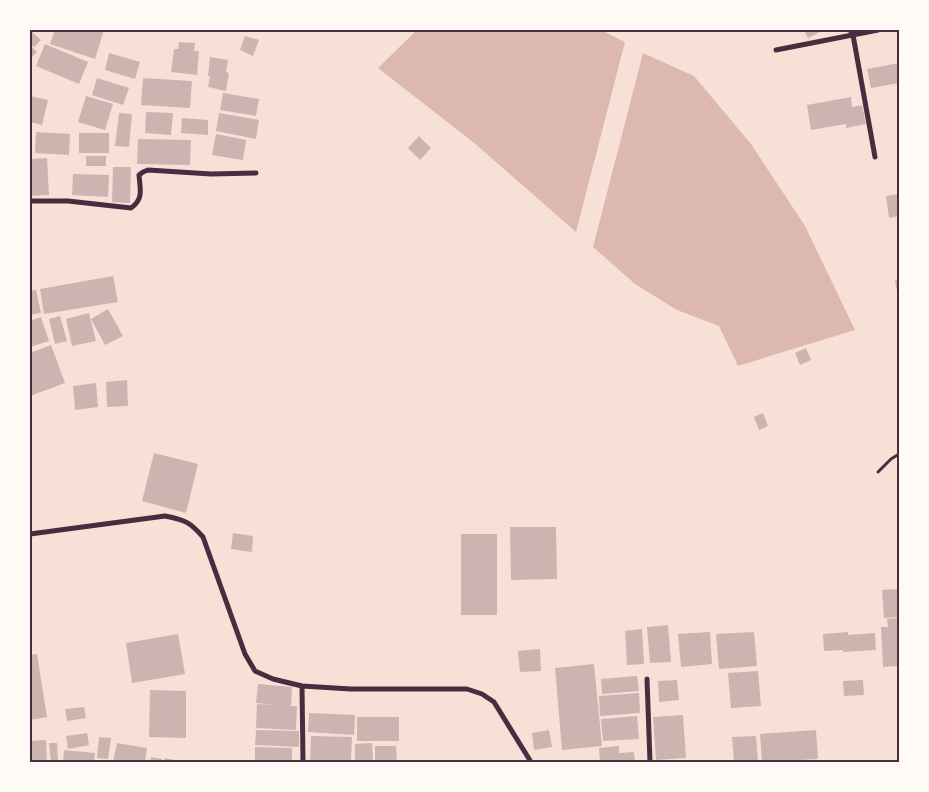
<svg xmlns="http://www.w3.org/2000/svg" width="929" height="792" viewBox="0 0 929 792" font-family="'PT Serif',serif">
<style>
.water{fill:#dcb8b0}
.building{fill:#ccb4b1}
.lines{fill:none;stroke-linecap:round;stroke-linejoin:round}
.path{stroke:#4a2c40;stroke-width:3}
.minor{stroke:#4a2c40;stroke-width:5}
.neatline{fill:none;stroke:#4a2c40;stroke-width:2}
</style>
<rect width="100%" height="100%" fill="#f7e1d7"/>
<path class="water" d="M 417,30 L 601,30 L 625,42 L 576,232 L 473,142 L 378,68 Z
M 643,53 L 694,76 L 751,144 L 805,226 L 855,330 L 738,366 L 719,326 L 677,310 L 635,284 L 593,247 Z"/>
<path class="building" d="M 30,30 L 41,40 L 34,47 L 30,44 Z
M 55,30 L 104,30 L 95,59 L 50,44 Z
M 804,30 L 824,30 L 808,38 Z
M 245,36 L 259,40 L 253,56 L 240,50 Z
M 179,42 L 195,43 L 194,51 L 199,51 L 197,75 L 171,72 L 174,49 L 178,49 Z
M 45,44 L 88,62 L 79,84 L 36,66 Z
M 30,45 L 37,52 L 30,59 Z
M 109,53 L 140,62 L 135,79 L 105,70 Z
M 210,57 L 228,60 L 226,72 L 229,73 L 226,91 L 208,87 L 210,76 L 208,76 Z
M 899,63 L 899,83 L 871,88 L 867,69 Z
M 97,78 L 129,88 L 123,105 L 92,95 Z
M 143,78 L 192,81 L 190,108 L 141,105 Z
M 223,93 L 259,99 L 256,116 L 220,110 Z
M 30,96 L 48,100 L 42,125 L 30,122 Z
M 86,96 L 113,104 L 105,130 L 78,122 Z
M 851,97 L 852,107 L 862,105 L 866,124 L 846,128 L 846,124 L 811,130 L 807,105 Z
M 146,112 L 173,113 L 171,135 L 145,133 Z
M 119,113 L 132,114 L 129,147 L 115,146 Z
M 219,113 L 259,120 L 256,139 L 216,131 Z
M 182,118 L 208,120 L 208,135 L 181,133 Z
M 36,132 L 70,134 L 69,155 L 35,153 Z
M 79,133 L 109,133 L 109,153 L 79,153 Z
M 216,134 L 246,140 L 243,160 L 212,155 Z
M 419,136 L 431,148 L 420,160 L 408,148 Z
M 138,139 L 191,140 L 190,165 L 137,164 Z
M 86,156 L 106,156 L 106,166 L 86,166 Z
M 47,158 L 49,195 L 30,196 L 30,159 Z
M 113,167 L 131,167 L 130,203 L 112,202 Z
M 73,174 L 109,175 L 108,197 L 72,195 Z
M 899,194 L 899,216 L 889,218 L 886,196 Z
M 113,276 L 118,302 L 44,314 L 40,289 Z
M 895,280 L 899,280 L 899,296 L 898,297 Z
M 36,290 L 41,313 L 30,315 L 30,291 Z
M 108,309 L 123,336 L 105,345 L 91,319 Z
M 89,313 L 96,341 L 72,346 L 66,319 Z
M 60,316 L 67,341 L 55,344 L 49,319 Z
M 41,317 L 49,341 L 30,347 L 30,321 Z
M 51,345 L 65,383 L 30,396 L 30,353 Z
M 806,348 L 811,360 L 800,365 L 795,353 Z
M 127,380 L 128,406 L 107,407 L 106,382 Z
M 96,383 L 98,407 L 75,410 L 73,386 Z
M 763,413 L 768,426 L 759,430 L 754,417 Z
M 154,453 L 198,464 L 186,513 L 142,501 Z
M 510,527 L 556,527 L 557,579 L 511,580 Z
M 233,533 L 253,536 L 252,552 L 231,549 Z
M 461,534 L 497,534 L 497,615 L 461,615 Z
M 899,589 L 899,617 L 884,618 L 882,590 Z
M 899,618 L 899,666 L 883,667 L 881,627 L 888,627 L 887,619 Z
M 668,625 L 671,662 L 650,663 L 647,627 Z
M 642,629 L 644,664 L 627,665 L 625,631 Z
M 710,632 L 712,664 L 681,667 L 678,634 Z
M 754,632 L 757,666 L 719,669 L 716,634 Z
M 848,632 L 848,635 L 875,633 L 876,650 L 843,652 L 843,650 L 824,651 L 823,634 Z
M 178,634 L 185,674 L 132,683 L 126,643 Z
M 540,649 L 541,671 L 520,672 L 518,651 Z
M 37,654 L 47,717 L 30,720 L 30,655 Z
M 594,664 L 602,746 L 562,750 L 555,668 Z
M 758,671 L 761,706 L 731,708 L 728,673 Z
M 637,676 L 639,691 L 602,694 L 601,679 Z
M 677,680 L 679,700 L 659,702 L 658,681 Z
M 863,680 L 864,695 L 844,696 L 843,681 Z
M 258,684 L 292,687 L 291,706 L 297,706 L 296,730 L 256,728 L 257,704 L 274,705 L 256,703 Z
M 150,690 L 186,691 L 186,738 L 149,737 Z
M 639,693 L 640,713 L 600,716 L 599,696 Z
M 84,707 L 86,718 L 67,721 L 65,709 Z
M 309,713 L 355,715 L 354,735 L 308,732 Z
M 683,715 L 686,758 L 656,760 L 653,717 Z
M 637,716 L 639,739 L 603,741 L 601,719 Z
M 357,717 L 399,717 L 399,741 L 357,741 Z
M 256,730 L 299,731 L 299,747 L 255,745 Z
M 549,730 L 552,747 L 534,750 L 532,733 Z
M 816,730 L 818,759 L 762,762 L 760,734 Z
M 87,733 L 89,745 L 68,749 L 66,736 Z
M 311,736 L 352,737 L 351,762 L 310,762 Z
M 756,736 L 758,762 L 734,762 L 732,737 Z
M 99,737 L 111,738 L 108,759 L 97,758 Z
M 46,740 L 47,762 L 30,762 L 30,741 Z
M 49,743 L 57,743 L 58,762 L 51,762 Z
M 117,743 L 147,748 L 145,762 L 113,762 Z
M 372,743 L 373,762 L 355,762 L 355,744 Z
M 375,746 L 396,746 L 397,762 L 375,762 Z
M 619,746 L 619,753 L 634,752 L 635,762 L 600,762 L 599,748 Z
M 255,747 L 292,748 L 292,762 L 255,762 Z
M 64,750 L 95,753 L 94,762 L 63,762 Z
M 151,757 L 162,759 L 162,762 L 150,762 Z
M 165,758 L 180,761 L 180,762 L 164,762 Z"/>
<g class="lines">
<path class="path" d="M 878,472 L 891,459 L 899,454"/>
<path class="minor" d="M 850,30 L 853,35 L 875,157
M 776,50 L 878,30
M 30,201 L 68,201 L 131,208 C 144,199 140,189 139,175 L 143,172 L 148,170 L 211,174 L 256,173
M 30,534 L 165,516 C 185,520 190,522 203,537 L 245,654 L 255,671 L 273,679 L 302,686 L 351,689 L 467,689 L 482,694 L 494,702 L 531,762
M 647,679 L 650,762
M 302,686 L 303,762"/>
</g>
<rect width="929" height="792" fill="none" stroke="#fffaf5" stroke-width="62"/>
<rect x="31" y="31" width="867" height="730" class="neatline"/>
</svg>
